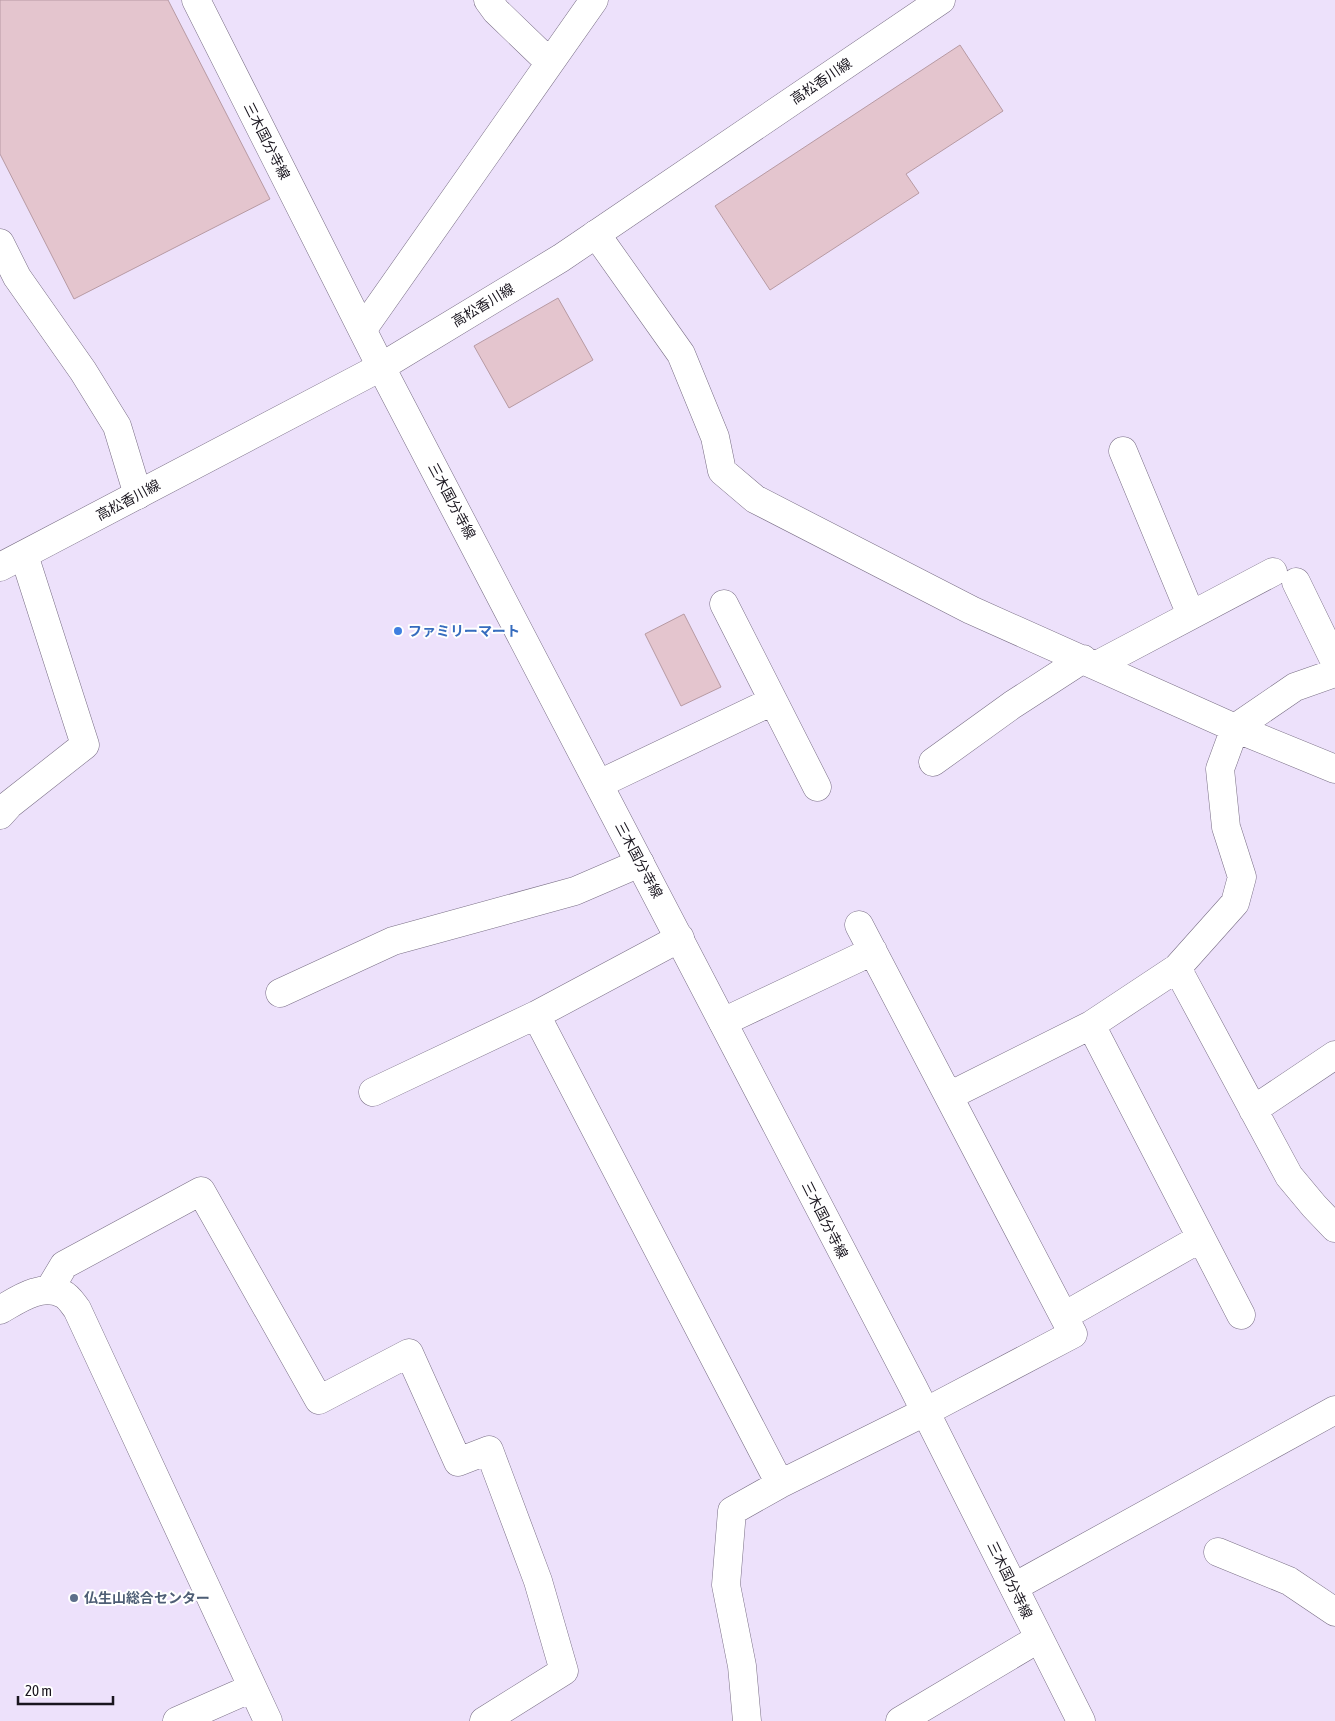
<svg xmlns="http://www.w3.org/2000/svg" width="1335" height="1721" viewBox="0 0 1335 1721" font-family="'Asap Condensed','Noto Sans JP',sans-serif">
<rect width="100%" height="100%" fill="#ede1fb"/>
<path fill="#e4c5ce" stroke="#b79aa3" d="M0 0H168L270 199 74 299 0 154Z
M960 45 1003 111 906 174 919 193 770 290 715 206Z
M558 298 593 360 509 408 474 346Z
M684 614 721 687 681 706 645 634Z"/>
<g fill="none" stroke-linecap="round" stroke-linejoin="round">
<g stroke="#796e85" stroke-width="29">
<path id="minor" d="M488 0 496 11 549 62
M596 234 681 354 715 437 722 471 755 499 971 610 1235 728 1335 769
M0 243 17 277 83 371 117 426 138 495
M363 329 594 0
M1123 451 1191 615
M1296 582 1335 662
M724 604 817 787
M1097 665 1273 572
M933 762 1012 705 1083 659
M599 784 773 701
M0 815 10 804 85 745 24 555
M1177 968 1289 1176 1314 1206 1335 1228
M280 993 393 941 575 891 640 863
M536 1015 780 1484
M723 1022 873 951
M1091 1025 1241 1315
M373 1092 536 1015 680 938
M949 1096 1091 1025 1177 968 1235 903 1242 877 1226 827 1220 769 1235 728 1295 687 1335 673
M1253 1110 1335 1055
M49 1290 64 1265 201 1191 319 1400 409 1353 458 1462 489 1450 538 1581 564 1671 484 1721
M0 1310C19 1299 41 1283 63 1294 69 1297 73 1304 77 1309L268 1721
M1064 1316 1201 1238
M1218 1552 1289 1581 1335 1612
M1014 1587 1335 1410
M177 1721 252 1688
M747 1721 742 1666 726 1585 732 1511 780 1484 925 1412 1073 1334 859 925
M900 1721 1038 1639"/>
</g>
<g stroke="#796e85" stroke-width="29">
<path id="secondary" d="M0 567 381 367 561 258 941 0"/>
</g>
<g stroke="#796e85" stroke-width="29">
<path id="primary" d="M196 0 381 367 913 1387 1081 1721"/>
</g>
<use href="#minor" stroke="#fff" stroke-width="28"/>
<use href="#secondary" stroke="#fff" stroke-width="28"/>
<use href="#primary" stroke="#fff" stroke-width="28"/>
</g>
<circle fill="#3f7fe0" stroke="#fff" stroke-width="2" cx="398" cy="631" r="5"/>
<circle fill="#5c6f8a" stroke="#fff" stroke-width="2" cx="74" cy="1598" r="5"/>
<g text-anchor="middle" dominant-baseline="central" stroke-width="4" stroke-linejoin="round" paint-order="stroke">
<g font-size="14" fill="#19151e" stroke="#fff">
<text transform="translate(821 81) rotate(-34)">高松香川線</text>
<text transform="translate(267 141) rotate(63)">三木国分寺線</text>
<text transform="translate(483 305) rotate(-31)">高松香川線</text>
<text transform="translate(128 500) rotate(-28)">高松香川線</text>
<text transform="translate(452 501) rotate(62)">三木国分寺線</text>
<text transform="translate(639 860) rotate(62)">三木国分寺線</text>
<text transform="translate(825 1220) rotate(63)">三木国分寺線</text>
<text transform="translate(1010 1580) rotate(64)">三木国分寺線</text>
</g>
<g font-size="14" font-weight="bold" fill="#366cbe" stroke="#fff" text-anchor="start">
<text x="408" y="631">ファミリーマート</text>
</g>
<g font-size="14" font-weight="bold" fill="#4e5e75" stroke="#fff" text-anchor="start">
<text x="84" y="1598">仏生山総合センター</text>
</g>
</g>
<path d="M18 1696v8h95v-8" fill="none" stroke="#19151e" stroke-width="2.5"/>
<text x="25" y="1696" font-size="15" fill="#19151e" stroke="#ffffff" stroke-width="4" paint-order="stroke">20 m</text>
</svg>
